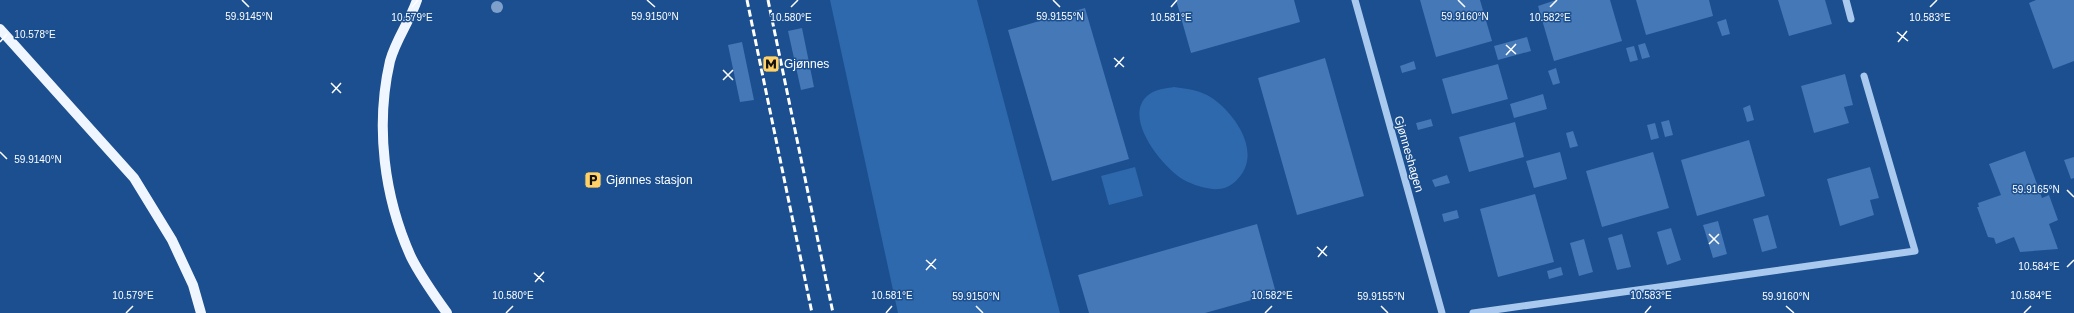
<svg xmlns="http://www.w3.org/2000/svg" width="2074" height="313" viewBox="0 0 2074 313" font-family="Helvetica,sans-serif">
<rect width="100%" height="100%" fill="#1b4f8f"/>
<path fill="#2e69ad" d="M830 0H977L1060 313H898Z
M1174 87C1188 89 1200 90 1212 98 1234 113 1260 149 1241 175 1236 182 1229 188 1219 189 1209 190 1193 185 1184 180 1161 167 1117 111 1153 92 1159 89 1168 88 1174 87Z
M1135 167 1143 196 1109 205 1101 176Z"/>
<path fill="#4478b7" d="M1176 0H1294L1300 22 1191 53Z
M1420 0H1480L1492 41 1436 57Z
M1556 0H1610L1622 41 1554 61 1538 6Z
M1636 0H1709L1713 16 1646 35Z
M1778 0H1825L1832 24 1789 36Z
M2036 0H2074V61L2053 69 2029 3Z
M1085 8 1129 159 1052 181 1008 30Z
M1726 19 1730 34 1722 36 1717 22Z
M802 28 814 87 801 90 788 31Z
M1527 37 1531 51 1498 60 1494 46Z
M742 42 754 100 740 102 728 45Z
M1645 43 1650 57 1642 59 1638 45Z
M1634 46 1638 60 1630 62 1626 48Z
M1325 58 1364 196 1297 215 1258 78Z
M1414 61 1416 69 1402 73 1400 66Z
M1498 64 1508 99 1452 114 1442 79Z
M1556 68 1560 83 1553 85 1548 71Z
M1845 74 1853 105 1844 107 1849 123 1814 133 1801 86Z
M1543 94 1547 109 1514 118 1510 104Z
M1750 105 1754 120 1747 122 1743 108Z
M1431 119 1433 126 1418 130 1416 123Z
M1669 120 1673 135 1665 137 1661 122Z
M1515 122 1524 157 1469 172 1459 137Z
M1655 123 1659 138 1651 140 1647 125Z
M1573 131 1578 146 1570 148 1566 133Z
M1749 140 1765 196 1697 216 1681 160Z
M2025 151 2042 198 2049 195 2058 220 2049 224 2058 249 2020 252 2014 237 1996 244 1994 238 1988 237 1977 207H1979L1978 203 2001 195 1989 164Z
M1560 152 1567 179 1534 188 1526 161Z
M1653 152 1669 208 1602 227 1586 171Z
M2074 157V178L2071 179 2064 160Z
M1870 167 1879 198 1870 200 1874 215 1840 226 1827 179Z
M1447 175 1450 183 1435 187 1432 180Z
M1535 194 1554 262 1498 277 1480 209Z
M1457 210 1459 218 1444 222 1442 214Z
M1768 215 1777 248 1762 252 1753 219Z
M1718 221 1727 254 1713 258 1703 225Z
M1257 224 1276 293 1205 313H1089L1078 275Z
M1671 228 1681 260 1667 265 1657 232Z
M1622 234 1631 267 1617 270 1608 238Z
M1584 239 1593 272 1579 276 1570 243Z
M1561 267 1563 275 1549 279 1547 271Z"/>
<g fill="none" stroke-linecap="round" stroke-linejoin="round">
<path stroke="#a9c9ee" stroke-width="7" d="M1355 0 1442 313
M1846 0 1851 19
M1473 313 1915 251 1864 76"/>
<path stroke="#f0f6ff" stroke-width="10" d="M417 0C410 21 396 39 390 61 375 126 384 197 411 257 421 277 434 295 447 313
M0 29 134 178 172 240 193 285 201 313"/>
<path stroke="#fff" stroke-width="3" stroke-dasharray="7 3" stroke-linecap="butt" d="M747 0 812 313
M768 0 833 313"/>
</g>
<circle fill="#7ea0ca" cx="497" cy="7" r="6"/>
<path fill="none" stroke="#fff" stroke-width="1.5" d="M242 0 249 7M647 0 655 7M1053 0 1060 7M1458 0 1465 7M412 7 418 0M791 7 798 0M1171 7 1177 0M1550 7 1557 0M1930 7 1937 0M1897 32 1908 41M0 42 7 34M1898 42 1907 31M1506 45 1516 54M1506 55 1516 44M1114 58 1124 67M1115 67 1124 57M723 70 733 80M723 80 733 70M331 83 341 93M332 93 341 83M0 152 7 159M2067 190 2074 197M1709 234 1719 244M1709 244 1719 234M1317 247 1327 256M1318 257 1327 246M926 260 936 269M2067 267 2074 260M926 270 936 259M534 273 544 282M535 282 544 272M976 306 983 313M1381 306 1388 313M1786 306 1794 313M126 313 133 306M506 313 513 306M886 313 892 306M1265 313 1272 306M1645 313 1651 306M2024 313 2031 306"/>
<defs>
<g id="metro-square" transform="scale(0.9)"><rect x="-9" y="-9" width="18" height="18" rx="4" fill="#ffd166" stroke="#1b4f8f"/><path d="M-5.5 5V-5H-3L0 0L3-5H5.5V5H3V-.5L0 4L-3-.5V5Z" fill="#111"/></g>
<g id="parking-square" transform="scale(0.9)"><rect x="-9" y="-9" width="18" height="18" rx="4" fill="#ffd166" stroke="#1b4f8f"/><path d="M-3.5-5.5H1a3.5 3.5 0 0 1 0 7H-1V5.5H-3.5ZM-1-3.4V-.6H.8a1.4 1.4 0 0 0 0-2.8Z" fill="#111"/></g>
</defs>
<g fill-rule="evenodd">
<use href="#metro-square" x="771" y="64"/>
<use href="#parking-square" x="593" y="180"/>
</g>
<g text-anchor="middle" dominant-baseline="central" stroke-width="3" stroke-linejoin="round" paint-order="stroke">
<g font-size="12" fill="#fff" stroke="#1b4f8f" text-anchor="start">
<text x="784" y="64">Gjønnes</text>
<text x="606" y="180">Gjønnes stasjon</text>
</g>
<g font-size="12" fill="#fff" stroke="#1b4f8f">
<text transform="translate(1409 154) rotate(74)">Gjønneshagen</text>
</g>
</g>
<g font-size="10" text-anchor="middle" fill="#fff" stroke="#1b4f8f" stroke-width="3" stroke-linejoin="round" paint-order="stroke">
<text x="655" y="20">59.9150°N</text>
<text x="1060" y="20">59.9155°N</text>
<text x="1465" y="20">59.9160°N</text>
<text x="249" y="20">59.9145°N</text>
<text x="412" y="21">10.579°E</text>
<text x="791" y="21">10.580°E</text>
<text x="1171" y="21">10.581°E</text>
<text x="1550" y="21">10.582°E</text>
<text x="1930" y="21">10.583°E</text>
<text x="35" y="38">10.578°E</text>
<text x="38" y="163">59.9140°N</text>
<text x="2036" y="193">59.9165°N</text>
<text x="2039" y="270">10.584°E</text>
<text x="133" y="299">10.579°E</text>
<text x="513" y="299">10.580°E</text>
<text x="892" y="299">10.581°E</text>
<text x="1272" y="299">10.582°E</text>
<text x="1651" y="299">10.583°E</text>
<text x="2031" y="299">10.584°E</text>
<text x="976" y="300">59.9150°N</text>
<text x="1381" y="300">59.9155°N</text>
<text x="1786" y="300">59.9160°N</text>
</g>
</svg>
